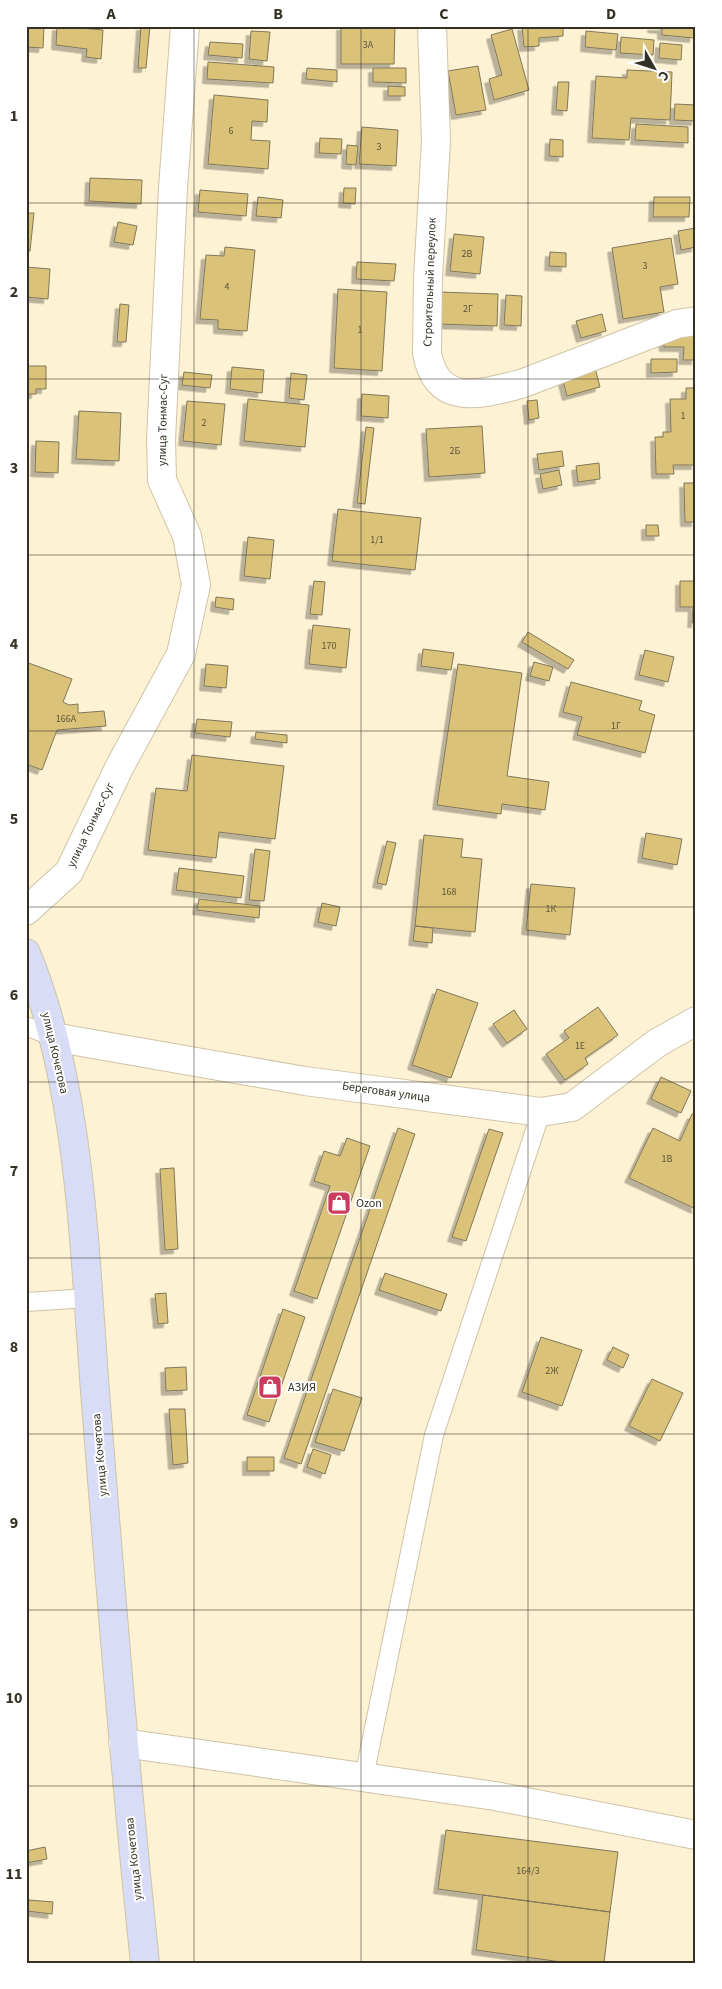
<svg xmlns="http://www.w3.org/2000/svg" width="722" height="1989" viewBox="0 0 722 1989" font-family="'Source Sans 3',sans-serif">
<defs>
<filter id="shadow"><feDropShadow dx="-4.5" dy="4.5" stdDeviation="0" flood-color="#0004"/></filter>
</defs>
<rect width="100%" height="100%" fill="#fdf2d3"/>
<path fill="#dac278" stroke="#81775b" filter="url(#shadow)" d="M26 26H44L43 48 26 47Z
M57 26 103 30 101 59 86 57 87 49 56 45Z
M141 26H150L146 68H138Z
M341 26H395L394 64H341Z
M522 26H563V36L539 38V46L524 47Z
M652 26H695L694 38 662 35V29L652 28Z
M512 29 529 90 494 100 489 79 502 75 491 35Z
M251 31 270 32 267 61 249 59Z
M586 31 618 34 616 50 585 47Z
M621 37 654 40 653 55 620 53Z
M210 42 243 44 242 58 208 55Z
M660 43 682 45 681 60 659 58Z
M208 62 274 67 273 83 207 79Z
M478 66 486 110 456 115 448 71Z
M307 68 337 70V82L306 79Z
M373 68H406V83L373 82Z
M627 70 672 72 670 120 631 118 629 140 592 138 596 76 627 78Z
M558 82H569L567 111 556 110Z
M388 86 405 87V96H388Z
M214 95 268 100 267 122 252 121 251 140 270 141 268 169 208 164Z
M675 104 696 105V121L674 120Z
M636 124 688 127V143L635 140Z
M362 127 398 130 396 166 359 164Z
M320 138 342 139 341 154 319 153Z
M550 139 563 140V157L549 156Z
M347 145 358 146 356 165 346 164Z
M90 178 142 180 141 204 89 201Z
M344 188H356L355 204 343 203Z
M200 190 248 194 246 216 198 212Z
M258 197 283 200 281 218 256 216Z
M654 197H690L689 217H653Z
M26 213H34L30 251H26Z
M118 222 137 226 133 245 114 242Z
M696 228V247L681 250 678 231Z
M454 234 484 237 480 274 450 271Z
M671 238 678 284 660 287 664 312 623 319 612 248Z
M225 247 255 250 247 331 218 329V320L200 319 206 255 224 256Z
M550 252 566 253V267L549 266Z
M357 262 396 264 394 281 356 279Z
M26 267 50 269 48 299 26 297Z
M338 289 387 292 382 371 334 368Z
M439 292 498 294 497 326 438 324Z
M506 295 522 296 521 326 504 325Z
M120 304 129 305 126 342H117Z
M602 314 606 331 581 338 576 321Z
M696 331V360H683L684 347H664L663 332Z
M651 359H677V372L651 373Z
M26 366H46V389H36V394H26Z
M232 367 264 370 262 393 230 389Z
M595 368 600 387 567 396 562 377Z
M184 372 212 375 210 388 182 385Z
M291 373 307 375 304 400 289 398Z
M686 388H696V465H673L674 474H656L655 437H663V432H671L670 399H686Z
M362 394 389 396 388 418 361 416Z
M248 399 309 405 305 447 244 441Z
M537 400 539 418 529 420 527 401Z
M187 401 225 404 221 445 183 441Z
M79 411 121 413 119 461 76 459Z
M482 426 485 473 429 477 426 429Z
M366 427 374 428 365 504 357 503Z
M36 441 59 442 58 473 35 472Z
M562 451 564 466 539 470 537 454Z
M599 463 600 479 578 482 576 466Z
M559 470 562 485 543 489 540 474Z
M684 483H696V522H685Z
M338 509 421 518 415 570 332 561Z
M646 525H658L659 536H646Z
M248 537 274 540 270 579 244 576Z
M314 581 325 582 322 615 310 614Z
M680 581H696V623H692L693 607H680Z
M216 597 234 599 233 610 215 607Z
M313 625 350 629 346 668 309 664Z
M528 632 574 660 568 669 522 642Z
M423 649 454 653 451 670 421 666Z
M645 650 674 657 668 682 639 675Z
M26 662 72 679 63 702 69 705 78 704V713L104 711 106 726 57 730 42 770 26 764Z
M534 662 553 667 549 681 530 676Z
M206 664 228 666 226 688 204 686Z
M458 664 522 673 507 776 549 782 545 810 502 804 501 814 437 805Z
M571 682 642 701 639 710 655 715 645 753 577 735 582 717 563 712Z
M197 719 232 722 230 737 195 733Z
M256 732 287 735V743L255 739Z
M192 755 284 766 275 839 219 832 216 858 148 850 156 788 187 791Z
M646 833 682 839 677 865 642 858Z
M424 835 463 839 461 857 482 859 475 932 415 926Z
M387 841 396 843 386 885 377 883Z
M255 849 270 851 264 901 249 900Z
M179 868 244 876 241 898 176 890Z
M531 884 575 888 570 935 526 930Z
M199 899 260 906 259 918 197 910Z
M322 903 340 907 336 926 318 922Z
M415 926 433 928 432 943 413 941Z
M437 989 478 1003 451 1078 412 1065Z
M598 1007 618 1035 585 1058 588 1064 565 1080 546 1054 569 1038 564 1031Z
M514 1010 527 1029 507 1043 493 1024Z
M661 1077 691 1091 681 1113 651 1099Z
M692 1114 696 1115V1209L629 1178 653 1128 680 1141Z
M398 1128 415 1134 301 1464 284 1458Z
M489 1129 503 1133 466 1241 452 1237Z
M347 1138 370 1146 317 1299 294 1291 330 1186 314 1181 324 1151 340 1156Z
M174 1168 178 1249 165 1250 160 1169Z
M385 1273 447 1294 441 1311 379 1290Z
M166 1293 168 1323 158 1324 155 1294Z
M283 1309 305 1317 269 1422 247 1415Z
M541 1337 582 1350 562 1406 522 1392Z
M613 1347 629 1355 623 1368 607 1360Z
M186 1367 187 1390 166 1391 165 1368Z
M652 1379 683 1393 660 1441 629 1426Z
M333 1389 362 1398 344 1451 315 1442Z
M169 1409H185L188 1463 173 1465Z
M313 1449 331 1455 325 1474 307 1467Z
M247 1457H274V1471H247Z
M446 1830 618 1852 610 1912 438 1889Z
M45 1847 47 1859 26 1863V1851Z
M483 1895 610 1912 604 1963H568L476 1950Z
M29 1900 53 1902 52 1914 27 1911Z"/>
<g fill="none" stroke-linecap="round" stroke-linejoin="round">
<g stroke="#cec4a6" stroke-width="20">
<path id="lane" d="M26 1026 53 1037
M26 1302 88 1298
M364 1777 434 1435 541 1112"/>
</g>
<g stroke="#cec4a6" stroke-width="30">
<path id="street" d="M432 26 436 141 428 277 427 353C437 408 481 394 521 384L677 324 696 321
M26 911 69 872 120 766 181 654 196 585 187 536 162 480 161 440 173 188 185 26
M53 1037 305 1081 541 1112 572 1107 657 1043 696 1021
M123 1743 495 1796 696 1835"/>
</g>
<g stroke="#cec4a6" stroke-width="30">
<path id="secondary" d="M26 953C81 1087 84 1248 95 1391 110 1582 125 1773 145 1963"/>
</g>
<use href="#lane" stroke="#fff" stroke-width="18"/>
<use href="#street" stroke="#fff" stroke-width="28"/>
<use href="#secondary" stroke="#d9dcf6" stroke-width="28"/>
</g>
<path fill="none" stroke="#343124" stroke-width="1" stroke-opacity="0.55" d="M194 26V1963M361 26V1963M528 26V1963M26 203H696M26 379H696M26 555H696M26 731H696M26 907H696M26 1082H696M26 1258H696M26 1434H696M26 1610H696M26 1786H696"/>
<defs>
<g id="shop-square" transform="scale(1.25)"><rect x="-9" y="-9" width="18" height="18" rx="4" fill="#cb3b5d" stroke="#fff"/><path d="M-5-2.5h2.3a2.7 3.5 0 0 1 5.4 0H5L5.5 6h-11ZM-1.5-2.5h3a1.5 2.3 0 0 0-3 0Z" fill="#fff"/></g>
</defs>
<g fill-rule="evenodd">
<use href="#shop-square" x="339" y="1203"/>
<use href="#shop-square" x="270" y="1387"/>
</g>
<g text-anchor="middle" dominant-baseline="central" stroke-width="4" stroke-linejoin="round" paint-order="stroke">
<g font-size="10" fill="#5e5539">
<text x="368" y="45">3А</text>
<text x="231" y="131">6</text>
<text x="379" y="147">3</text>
<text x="467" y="254">2В</text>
<text x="645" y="266">3</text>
<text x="227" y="287">4</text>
<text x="468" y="309">2Г</text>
<text x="360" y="330">1</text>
<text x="683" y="416">1</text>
<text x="204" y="423">2</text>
<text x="455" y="451">2Б</text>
<text x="377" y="540">1/1</text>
<text x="329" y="646">170</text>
<text x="66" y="719">166А</text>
<text x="616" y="726">1Г</text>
<text x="449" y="892">168</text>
<text x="551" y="909">1К</text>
<text x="580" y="1046">1Е</text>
<text x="667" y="1159">1В</text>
<text x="552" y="1371">2Ж</text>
<text x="528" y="1871">164/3</text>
</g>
<g font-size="12" fill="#343124" stroke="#fff">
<text transform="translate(430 282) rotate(-88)">Строительный переулок</text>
<text transform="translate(163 420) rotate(-89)">улица Тонмас-Суг</text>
<text transform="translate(91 825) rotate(-64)">улица Тонмас-Суг</text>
<text transform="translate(55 1053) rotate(77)">улица Кочетова</text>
<text transform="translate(386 1092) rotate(8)">Береговая улица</text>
<text transform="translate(100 1455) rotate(-95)">улица Кочетова</text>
<text transform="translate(134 1859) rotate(-96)">улица Кочетова</text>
</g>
<g font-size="12" fill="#343124" stroke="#fff" text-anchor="start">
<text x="356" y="1203">Ozon</text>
<text x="288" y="1387">АЗИЯ</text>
</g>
</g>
<rect width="722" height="1989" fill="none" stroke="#ffffff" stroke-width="55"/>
<g transform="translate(654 68) rotate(129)" stroke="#ffffff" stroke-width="4" paint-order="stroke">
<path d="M0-4L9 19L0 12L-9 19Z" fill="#343124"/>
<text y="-8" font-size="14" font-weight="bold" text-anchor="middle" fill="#343124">С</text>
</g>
<rect x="28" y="28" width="666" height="1934" fill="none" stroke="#343124" stroke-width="2"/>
<g font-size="16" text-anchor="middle" font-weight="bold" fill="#343124">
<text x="111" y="19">A</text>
<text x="278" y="19">B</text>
<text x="444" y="19">C</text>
<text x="611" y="19">D</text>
<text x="14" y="121">1</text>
<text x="14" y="297">2</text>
<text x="14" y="473">3</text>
<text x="14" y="649">4</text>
<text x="14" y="824">5</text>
<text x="14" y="1000">6</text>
<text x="14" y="1176">7</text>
<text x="14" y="1352">8</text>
<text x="14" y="1528">9</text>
<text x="14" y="1703">10</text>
<text x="14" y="1879">11</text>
</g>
</svg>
